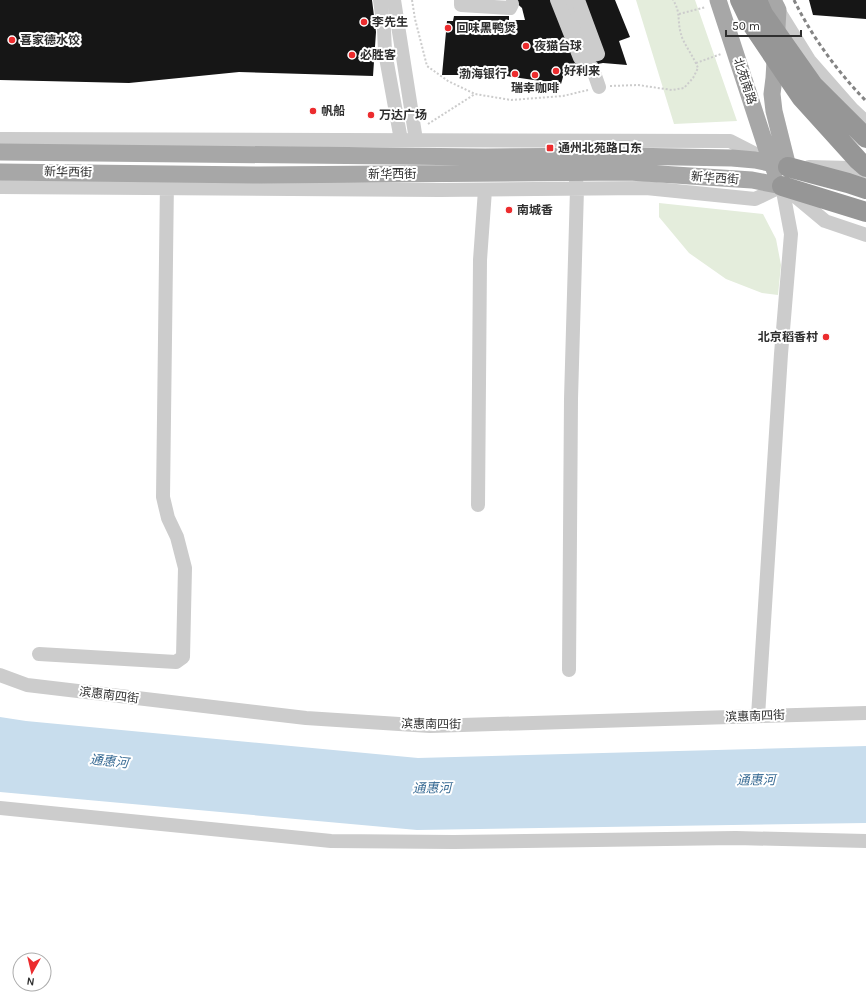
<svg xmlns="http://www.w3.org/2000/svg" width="866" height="1004" viewBox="0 0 866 1004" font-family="Karla,'Noto Sans SC',sans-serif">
<rect width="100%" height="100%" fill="#fff"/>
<path fill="#e4eddc" d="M636 0H695L737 121 674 124Z
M659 203 763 214 776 239 781 265 778 295 762 293 726 279 689 253 659 217Z"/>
<path fill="#c8dded" d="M0 717 26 721 418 758 866 746V823L417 830 0 792Z"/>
<path fill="#161616" d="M0 0H372L376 32 373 76 239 72 129 83 0 80Z
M513 0H615L630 37 619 41 627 65 603 63 565 70 561 84 500 75H442L447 21H453L454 16H509V20H525L522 8Z
M809 0H866V19L813 15Z"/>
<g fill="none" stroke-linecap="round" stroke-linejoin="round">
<path stroke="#ccc" stroke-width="2" stroke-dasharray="2 2" stroke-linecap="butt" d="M412 0 415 19 427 66 448 81 475 94 511 100 563 96 588 90
M679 14 706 7
M696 63 721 54
M610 86 638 85 672 90 684 88 693 78 698 68C694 57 683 43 681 34 677 21 681 12 673 0
M428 124 475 94"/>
<path stroke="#ccc" stroke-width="14" d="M380 0 384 29 385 52 401 140
M394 0 416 140
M461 0V5L510 8 512 4
M567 0 585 49
M778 7V10L809 60 853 110 866 122
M592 67 599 87
M0 139 730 141 765 159
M809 167 851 168 866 173
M0 187 440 190 646 188 755 199 782 186
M789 191 825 221 866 235
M478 505 480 260 485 190
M39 654 176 662 183 657 185 568 177 537 168 518 163 497 167 180
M569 670 571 399 577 189 576 180
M0 675 27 685 306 718 430 726 866 713
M758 716 781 354 791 234 782 186
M0 808 331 841 454 842 736 838 866 841"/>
<path stroke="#a7a7a7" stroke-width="17" d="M718 0 771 162 775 171
M773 0 778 10 774 78 772 94 774 111 788 167
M0 152 485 157 625 156 732 158 755 160 788 167
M0 172 259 175 629 172 752 180 782 186"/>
<path stroke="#969696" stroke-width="20" d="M788 167 848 183 866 189
M782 186 866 212"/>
<path stroke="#848484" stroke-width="3" stroke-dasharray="4 3" stroke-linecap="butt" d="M794 0C812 37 837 71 866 101"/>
<path stroke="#ccc" stroke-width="14" d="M557 0 580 58 598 54 578 0"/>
<path stroke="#969696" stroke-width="20" d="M740 0 751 23 801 97 858 160 866 167
M757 0 763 14 813 85 866 138"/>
</g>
<g fill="#ec2c2e" stroke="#fff" stroke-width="1.5">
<circle cx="364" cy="22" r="4"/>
<circle cx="448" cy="28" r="4"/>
<circle cx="12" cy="40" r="4"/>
<circle cx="526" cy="46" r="4"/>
<circle cx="352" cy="55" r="4"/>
<circle cx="556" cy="71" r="4"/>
<circle cx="515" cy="74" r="4"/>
<circle cx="535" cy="75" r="4"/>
<circle cx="313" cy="111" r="4"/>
<circle cx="371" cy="115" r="4"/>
<rect x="546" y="144" width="8" height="8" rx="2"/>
<circle cx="509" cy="210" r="4"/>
<circle cx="826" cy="337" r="4"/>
</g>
<g text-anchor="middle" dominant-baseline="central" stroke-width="4" stroke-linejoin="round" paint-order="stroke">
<g font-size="12" font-weight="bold" fill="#2f2f2f" stroke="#fff" text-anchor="start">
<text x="372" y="22">李先生</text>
<text x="456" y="28">回味黑鸭煲</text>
<text x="20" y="40">喜家德水饺</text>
<text x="534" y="46">夜猫台球</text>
<text x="360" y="55">必胜客</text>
<text x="564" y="71">好利来</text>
<text x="507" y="74" text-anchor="end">渤海银行</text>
<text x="535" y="88" text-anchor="middle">瑞幸咖啡</text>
<text x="321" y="111">帆船</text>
<text x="379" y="115">万达广场</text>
<text x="558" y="148">通州北苑路口东</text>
<text x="517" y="210">南城香</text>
<text x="818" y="337" text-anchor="end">北京稻香村</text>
</g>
<g font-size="12" fill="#2f2f2f" stroke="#fff">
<text transform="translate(745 81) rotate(72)">北苑南路</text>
<text transform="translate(68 172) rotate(1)">新华西街</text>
<text x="392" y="174">新华西街</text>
<text transform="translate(715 178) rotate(4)">新华西街</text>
<text transform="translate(109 695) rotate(7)">滨惠南四街</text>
<text transform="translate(755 716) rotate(-2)">滨惠南四街</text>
<text transform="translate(431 724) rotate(1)">滨惠南四街</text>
</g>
<g font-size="13" font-style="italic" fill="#3a6c95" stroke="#fff">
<text transform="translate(109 761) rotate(6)">通惠河</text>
<text transform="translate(756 780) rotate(-1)">通惠河</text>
<text transform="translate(432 788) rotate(-1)">通惠河</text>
</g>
</g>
<g transform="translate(32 972) rotate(188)"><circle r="19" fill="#ffffff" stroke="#acacac"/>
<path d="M0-3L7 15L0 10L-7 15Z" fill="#ec2c2e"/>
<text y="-6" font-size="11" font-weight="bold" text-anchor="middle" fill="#2f2f2f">N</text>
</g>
<path d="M726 30v6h75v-6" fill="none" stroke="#2f2f2f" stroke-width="2"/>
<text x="732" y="30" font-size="12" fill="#2f2f2f" stroke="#ffffff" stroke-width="3" paint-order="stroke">50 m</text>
</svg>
